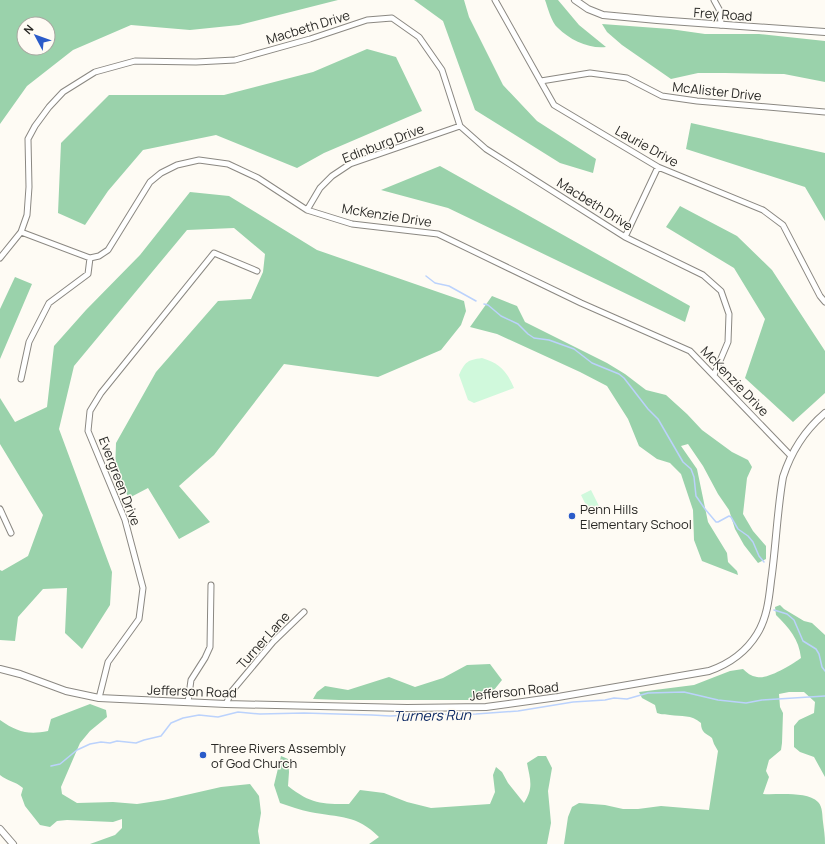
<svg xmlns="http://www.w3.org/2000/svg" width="825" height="844" viewBox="0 0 825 844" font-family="Manrope,sans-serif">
<rect width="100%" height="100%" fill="#fefbf4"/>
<path fill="#d0f9dc" d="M482 358C499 363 507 371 514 388L474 403 468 400 459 375C465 362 467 360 482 358Z
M591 490 599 506 589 511 581 495Z"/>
<path fill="#9ad2ab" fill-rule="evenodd" d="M0 0H338L239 25 190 30 131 25 73 50 27 86 0 124ZM24 24H48V48H24Z
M414 0H464L469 17 503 85 537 121 596 159 593 173 560 163 475 110 443 21Z
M545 0H558L579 25 606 47C589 49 570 40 558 28 551 22 548 8 545 0Z
M602 24 670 29 705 34H759L825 41V82L784 74 725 73H698L671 79 622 45 607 32Z
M367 49 396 57 422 111 324 153 297 168 216 135 143 150 108 191 85 225 58 213 61 143 109 95H224L313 72Z
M691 123 825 153V221L805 187 686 149Z
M440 166 690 306 685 322 448 208 381 190Z
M190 192 229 196 317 250 464 301 466 311 461 325 441 350 378 377 284 364 214 455 179 486 210 522 179 539 148 488 129 498 115 473 116 443 156 372 218 301 251 299 263 272 265 254 234 228 187 230 74 366 59 429 112 572 110 605 82 649 65 633 67 588 43 589 18 617 15 641 0 640V570L2 571 28 556 43 515 0 444V398L15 422 47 407 54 346 86 310 140 255Z
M680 206 737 236 772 270 825 351V393L793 422 745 378 765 319 734 268 666 227Z
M15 277 32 284 0 359V309Z
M492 296 517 306 525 322 607 363 625 374 646 390 666 395 687 414 702 430 732 452 748 460 752 467 747 478 743 514 753 531 766 546V559L758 563 744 545 735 529 729 510 718 494 703 466 688 444 681 446 697 469 708 522 727 553 728 562 737 571 738 575 702 561 694 540 693 510 681 474 670 463 657 459 639 446 628 419 607 386 580 372 497 334 470 327Z
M780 605 784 609 804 621 812 623 825 635V777L814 757 800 752 794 747V726L799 720 814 713 815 702 804 692H789L779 694 780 707 783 713 782 743 781 750 769 760 766 771 769 777 763 794C777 795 807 791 818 802 823 807 822 816 823 822 824 830 825 836 825 844H564L568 817 572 807 579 803 605 805 623 809H638L661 806 709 810 718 751 714 744 712 738C706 733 701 733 701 723 691 714 682 717 670 715 665 714 662 715 657 713L655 705 642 698 639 692 694 685 730 671 743 669C747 673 751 676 757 677 767 680 793 664 801 658 799 639 789 628 776 615L775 607Z
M490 664 502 680 494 690 470 700H339L313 699 317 692 325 686 348 690 389 677 415 687 443 678 467 665Z
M90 704 106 710 107 717 90 731 80 743 61 787 62 794 77 803 113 802 137 804 164 800 221 787 250 784 259 796 261 813 258 831 260 844H90L115 835 122 828V819L113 822 67 820 57 821 50 827 40 825 25 806 21 795 23 788C15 781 7 781 0 775V720C17 732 28 735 48 731L51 719Z
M281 756 288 759 289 772 288 786C311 804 321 804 349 804L360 790 384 793 407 802 431 808 490 804 495 792 493 775 496 767 502 772 508 783 524 803C534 788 530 779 527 763L538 756H546L552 768 548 791 551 823 547 844H369L379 837C356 814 340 818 310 812 300 810 290 806 280 803L274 785Z"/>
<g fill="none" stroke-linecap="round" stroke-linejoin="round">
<path stroke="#bbd2fc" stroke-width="1.5" d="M426 276 435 283 449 286 476 301
M484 304 488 305 501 316 518 324 528 334 534 338 549 340 574 349 592 363 619 374 624 378 648 409 658 419 683 462 691 469 694 477 696 496 705 509 716 522H718L729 516 731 517 738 529 748 536 753 542 759 556 764 562
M774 610 787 614 794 620 803 641 816 649 819 654 822 667 825 671
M51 766 60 764 77 750 90 744 101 742 110 743 117 741 136 743 144 740 161 736 171 723 183 718 199 715 218 717 238 712 260 714 304 713 372 715 390 716 410 715 476 714 518 711 573 702 605 700 614 698 627 699 648 693 684 692 718 700 746 703 762 700 825 696"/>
<g stroke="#8b8882" stroke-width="7">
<path id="minor" d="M495 0 554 105 658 167 763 210 783 225 820 296 825 302
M714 0 720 11 721 25
M541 81 590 73 627 78 662 96 697 101 825 112
M307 210 320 188 332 176 350 164 460 126
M21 232 90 258 99 256 108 250 150 182 161 173 177 165 199 160 228 164 258 178 307 210 352 224 438 234 581 303 690 351 791 456
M625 237 658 167
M0 258 21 232 27 215 29 187 28 139 35 126 49 107 63 92 95 72 135 61 196 62 235 60 310 39 367 20 392 18 419 37 442 70 460 126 486 149 625 237 703 275 721 291 729 314 728 342 714 375
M21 379 29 342 49 303 88 274 90 258
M0 509 11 533
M99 698 108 662 139 619 143 588 125 520 88 431 90 411 101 393 214 253 257 271
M188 702 191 680 205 658 210 647 211 585
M226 704 232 691 273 642 304 612"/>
</g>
<g stroke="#8b8882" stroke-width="8">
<path id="tertiary" d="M575 0 588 9 603 15 657 20 825 32
M0 669 20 674 66 691 99 698 226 704 407 708 486 707 558 697 709 671C729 664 746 652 757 634 767 618 769 599 771 581 776 547 777 511 783 477 791 452 805 430 825 413
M0 829 13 844"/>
</g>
<use href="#minor" stroke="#fff" stroke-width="5"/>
<use href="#tertiary" stroke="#fff" stroke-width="6"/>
</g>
<g fill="#2a5bc9" stroke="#fefbf4" stroke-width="1.5">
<circle cx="572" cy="516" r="4"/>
<circle cx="203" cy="755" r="4"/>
</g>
<g text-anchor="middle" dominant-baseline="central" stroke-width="3" stroke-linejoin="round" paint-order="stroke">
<g font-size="13" fill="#292825" stroke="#fefbf4">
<text transform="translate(723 14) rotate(4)">Frey Road</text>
<text transform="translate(308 27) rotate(-17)">Macbeth Drive</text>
<text transform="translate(717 91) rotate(6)">McAlister Drive</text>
<text transform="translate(383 143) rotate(-21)">Edinburg Drive</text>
<text transform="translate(647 146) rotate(29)">Laurie Drive</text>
<text transform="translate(595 204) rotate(32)">Macbeth Drive</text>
<text transform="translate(387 215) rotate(9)">McKenzie Drive</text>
<text transform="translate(735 381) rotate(46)">McKenzie Drive</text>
<text transform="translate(120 481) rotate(69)">Evergreen Drive</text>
<text transform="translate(263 640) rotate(-48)">Turner Lane</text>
<text transform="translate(192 691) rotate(2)">Jefferson Road</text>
<text transform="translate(514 691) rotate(-6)">Jefferson Road</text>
</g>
<g font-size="13" fill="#292825" stroke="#fefbf4" text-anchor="start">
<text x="580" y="509">Penn Hills<tspan x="580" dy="15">Elementary School</tspan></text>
<text x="211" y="748">Three Rivers Assembly<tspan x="211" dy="15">of God Church</tspan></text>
</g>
<g font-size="14" font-style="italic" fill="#0c2964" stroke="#fefbf4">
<text transform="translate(432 715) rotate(-1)">Turners Run</text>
</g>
</g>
<g transform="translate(36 36) rotate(311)"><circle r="19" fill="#fefbf4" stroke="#a9a7a1"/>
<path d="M0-3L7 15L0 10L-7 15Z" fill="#2a5bc9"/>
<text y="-6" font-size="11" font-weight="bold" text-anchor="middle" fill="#292825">N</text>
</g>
</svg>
